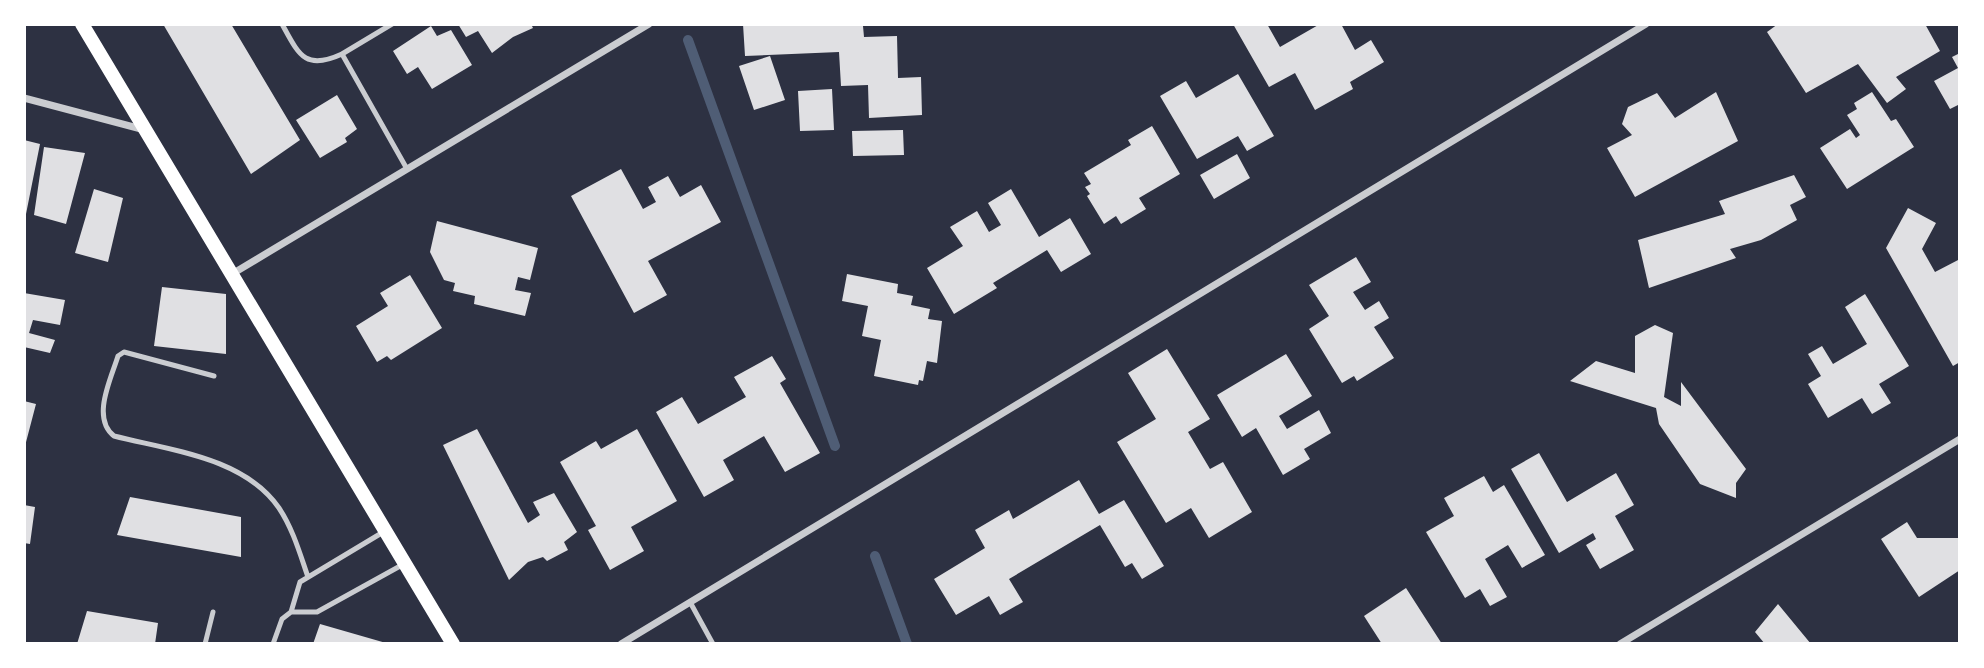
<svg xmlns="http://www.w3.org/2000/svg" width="1984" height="668" viewBox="0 0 1984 668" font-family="'Asap Condensed',sans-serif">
<rect width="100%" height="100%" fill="#2d3142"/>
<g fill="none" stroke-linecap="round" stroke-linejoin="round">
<path stroke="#4f5d75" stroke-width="10" d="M688 40 835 446
M875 556 907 644"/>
</g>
<path fill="#e0e0e3" d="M163 24H231L300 140 251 174Z
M458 24H531L533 28 513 37 492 53 478 31 466 37Z
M743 24 863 26 864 37 897 36 898 78 921 77 922 115 869 118 868 85 841 86 839 52 745 56Z
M1233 24H1267L1280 47 1320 24H1341L1355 50 1371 40 1384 62 1350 82 1353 89 1315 110 1295 73 1269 87Z
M1778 24H1925L1940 51 1896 77 1906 89 1887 103 1858 64 1806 93 1767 32Z
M431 26 437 36 451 30 472 65 432 89 418 67 407 74 393 51Z
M1960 53V104L1950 109 1934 81 1958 68 1952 57Z
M770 56 785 100 754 110 739 66Z
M1238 74 1274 136 1247 151 1238 136 1197 159 1160 96 1186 81 1196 98Z
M832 89 834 130 800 131 798 91Z
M1716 92 1738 141 1635 197 1607 148 1632 135 1622 124 1628 107 1657 93 1675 118Z
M1872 92 1891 121 1896 119 1914 147 1847 189 1820 148 1850 129 1856 138 1860 135 1847 115 1857 109 1854 103Z
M337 95 357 129 345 138 347 142 320 158 296 120Z
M1152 126 1180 174 1139 198 1146 209 1121 224 1116 216 1104 224 1087 196 1090 194 1085 187 1091 184 1084 173 1131 145 1128 140Z
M903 130 904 155 853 156 852 131Z
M24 140 40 144 26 214H24Z
M44 147 85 153 66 224 34 215Z
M1237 154 1250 178 1214 199 1200 175Z
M621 169 643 209 656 202 648 187 668 176 680 197 701 185 721 222 648 261 667 295 634 313 571 196Z
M1794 175 1806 197 1790 205 1797 220 1761 240 1730 249 1736 258 1649 288 1638 240 1725 214 1719 201Z
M94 189 123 198 108 262 75 253Z
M1011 189 1039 237 1070 218 1091 254 1061 272 1047 250 993 283 997 288 954 314 927 268 963 246 950 227 977 211 989 232 1001 225 988 203Z
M1908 208 1936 223 1922 249 1935 272 1960 259V362L1953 366 1886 248Z
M437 221 538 248 530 280 518 277 515 290 531 293 525 316 474 304 475 296 453 291 455 283 444 280 430 252Z
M1356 257 1371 282 1353 292 1365 310 1379 301 1389 318 1374 327 1394 358 1357 381 1354 376 1342 383 1309 329 1329 316 1309 285Z
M847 274 898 284 897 293 913 296 911 305 930 309 928 319 942 321 937 363 927 361 923 381 919 380 918 385 874 376 881 340 862 336 868 306 842 301Z
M410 275 442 328 391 360 387 356 377 362 356 326 388 306 380 293Z
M162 287 226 294V354L154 346Z
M24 293 65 300 60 325 33 320 29 333 55 340 50 353 24 347Z
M1865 294 1909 366 1879 384 1891 403 1872 414 1862 398 1828 418 1808 384 1821 376 1808 354 1822 346 1833 364 1867 344 1845 307Z
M1655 325 1673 333 1664 397 1681 406V382L1746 469 1736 483V498L1700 484 1659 424 1656 408 1570 381 1596 361 1635 373V336Z
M1167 349 1210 419 1188 432 1210 469 1223 462 1252 512 1209 538 1191 508 1166 523 1117 442 1156 419 1128 373Z
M1286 354 1312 396 1279 416 1287 429 1319 410 1331 433 1304 449 1310 459 1283 475 1256 428 1242 437 1217 395Z
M772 356 786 379 780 383 820 453 785 472 764 436 723 460 734 480 704 497 656 412 682 397 698 424 746 397 734 377Z
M24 401 36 404 25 446H24Z
M477 429 528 523 540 515 533 502 554 493 577 532 564 542 568 550 547 561 543 557 528 562 509 580 443 445Z
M637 429 677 501 631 527 644 551 610 570 588 530 596 526 560 462 596 441 601 449Z
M1539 453 1567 502 1616 473 1634 505 1615 516 1634 550 1600 569 1586 545 1596 539 1593 533 1559 553 1511 469Z
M1484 476 1493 492 1504 485 1545 555 1522 568 1508 545 1485 559 1507 597 1490 606 1480 589 1465 598 1426 532 1454 516 1444 498Z
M1079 480 1099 514 1124 500 1164 566 1142 579 1132 563 1125 567 1100 525 1009 579 1023 602 1000 615 989 596 956 615 934 579 985 548 975 530 1009 510 1013 519Z
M130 497 241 517V557L117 535Z
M24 505 35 507 30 544 24 543Z
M1907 522 1917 538H1960V570L1919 597 1881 539Z
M1406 588 1442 644H1382L1364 616Z
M1778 604 1811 644H1765L1755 632Z
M87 611 158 623 155 644H77Z
M320 624 386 643 385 644H313Z"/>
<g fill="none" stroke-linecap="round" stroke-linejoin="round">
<path stroke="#caccd0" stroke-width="5" d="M282 24C299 55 305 71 342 54
M392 24 342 54 407 169
M214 376 124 352 118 356C111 379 91 418 114 436 169 450 244 457 279 508 293 529 300 554 308 577
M690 602 713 644
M291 612H317L402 565
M205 644 213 612
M273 644 282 619 291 612 300 582 385 531"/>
<path stroke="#caccd0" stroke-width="7" d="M24 98 145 130
M232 274 649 24
M621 644 1646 24
M1620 644 1960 439"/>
<path stroke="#fff" stroke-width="14" d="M82 24 453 644"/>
</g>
<rect width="1984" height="668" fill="none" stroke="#ffffff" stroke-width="52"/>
</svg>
